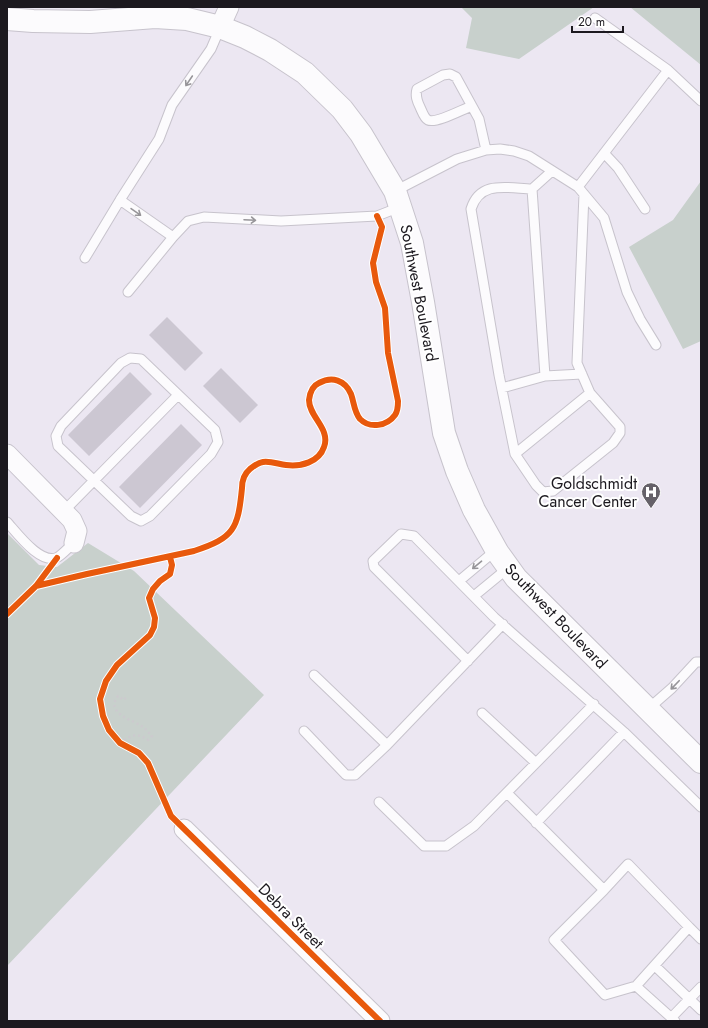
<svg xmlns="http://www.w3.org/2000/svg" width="708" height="1028" viewBox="0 0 708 1028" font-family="Jost,sans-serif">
<rect width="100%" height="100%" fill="#ece7f2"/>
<path fill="#c8d0cc" d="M461 7H594L519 59 466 48 472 18Z
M630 7H701V65Z
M701 181V341L683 349 629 247 673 220Z
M7 533 39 565 57 567 88 543 134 571 264 695 7 966Z"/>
<path fill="#ccc7d2" d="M167 317 203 353 185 371 149 335Z
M221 368 258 405 240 423 203 386Z
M130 372 152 394 89 456 68 435Z
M181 424 202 445 140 508 119 487Z"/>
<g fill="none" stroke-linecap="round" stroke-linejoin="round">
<g stroke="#c7c3cc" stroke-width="11">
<path id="service" d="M595 18 668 70
M220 28 211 49 172 105 159 139 120 200 173 237 188 221 204 217 281 221 377 216 400 207
M472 106C463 109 436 124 428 120 424 118 422 111 420 107 417 101 415 96 417 89L443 75 450 74 456 77 479 119 486 150
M604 153 618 168 645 209
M552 171 532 189C507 188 480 180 471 209L499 375 515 454 536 485 543 492 553 491 613 443 620 433V427L590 393 577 363 584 194
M578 187 668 70 701 101
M532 189 545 376 582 374
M395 191 457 159 486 150 500 149 514 151 529 156 578 187 604 218 627 292 640 319 656 345
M85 258 120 200
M128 292 173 237
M130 358 141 359 215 430 218 442 211 454 150 516 141 521 131 516 58 446 56 436 61 426 121 363Z
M502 388 545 376
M515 454 590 393
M64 511 178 395
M7 522C17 533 41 566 58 557 63 554 69 547 74 543
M459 581 496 550
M474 596 508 568
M468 661 374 567 373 561 401 534 414 536 494 617 624 732 701 807
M314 675 387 745
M648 709 672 688 696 662H701
M482 713 536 763
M304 731 346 775H355L387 745 503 624
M507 793 604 890 628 864 689 927 636 986 605 995 554 940 604 890
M379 802 424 846H446L474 826 594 704
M536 823 624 732
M689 927 701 939
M655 966 701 1010
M636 986 675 1021
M671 1018 701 987"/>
</g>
<g stroke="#c7c3cc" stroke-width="21">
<path id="minor" d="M220 27 229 7
M7 454 72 520 77 531 74 543
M184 829 380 1021"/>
</g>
<g stroke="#c7c3cc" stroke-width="24">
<path id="secondary" d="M7 19 33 21 90 22 155 17 187 19 220 27 245 37 270 50 305 73 342 109 361 134 395 191 412 243 423 302 444 433 457 471 474 510 498 553 516 578 701 762"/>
</g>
<path stroke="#cccace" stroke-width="2.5" stroke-dasharray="2 3" stroke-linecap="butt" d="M120 743C131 735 137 732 148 740L152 736C149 733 146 729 143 727 133 720 115 717 114 703L118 696 124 700 126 697"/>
<use href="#service" stroke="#fcfbfd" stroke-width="9"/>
<use href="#minor" stroke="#fcfbfd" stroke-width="19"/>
<use href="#secondary" stroke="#fcfbfd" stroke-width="22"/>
<g stroke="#fff" stroke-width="8">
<path id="cycleway" d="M170 557 172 565 170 574 160 581 153 589 149 598 155 618 154 627 150 635 117 665 106 681 100 699 103 716 109 730 120 743 139 753 148 763 171 816 380 1021
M36 586 87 574 194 551C234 538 238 529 242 488 242 482 244 474 250 469 254 466 257 463 263 462 271 461 278 464 286 465 301 467 319 462 324 447 331 429 309 417 309 400 310 392 312 386 319 383 332 376 345 380 351 394 354 402 354 412 360 419 370 429 387 426 395 415 398 411 398 405 398 401L388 353 385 308 376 282 373 263 382 227 377 216
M7 614 36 586 57 558"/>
</g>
<use href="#cycleway" stroke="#e8590c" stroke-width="6"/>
</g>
<defs><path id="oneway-shaft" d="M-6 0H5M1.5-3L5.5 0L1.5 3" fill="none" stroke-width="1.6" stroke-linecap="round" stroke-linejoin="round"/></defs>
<g stroke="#979599">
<use href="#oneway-shaft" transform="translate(189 81) rotate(124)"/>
<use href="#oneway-shaft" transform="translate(136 212) rotate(35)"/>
<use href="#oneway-shaft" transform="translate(250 220) rotate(3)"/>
<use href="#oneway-shaft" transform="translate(477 565) rotate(140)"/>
<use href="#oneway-shaft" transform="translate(675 685) rotate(134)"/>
</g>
<defs>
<g id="hospital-pin" transform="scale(1)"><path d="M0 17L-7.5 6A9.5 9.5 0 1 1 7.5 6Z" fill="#656169" stroke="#fff"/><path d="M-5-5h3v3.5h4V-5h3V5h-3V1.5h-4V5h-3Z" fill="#fff"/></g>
</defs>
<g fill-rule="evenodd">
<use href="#hospital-pin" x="651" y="492"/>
</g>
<g text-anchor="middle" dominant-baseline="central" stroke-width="4" stroke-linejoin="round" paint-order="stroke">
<g font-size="16" fill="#1c191f" stroke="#fff">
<text transform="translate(419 293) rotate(79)">Southwest Boulevard</text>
<text transform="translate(556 616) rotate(46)">Southwest Boulevard</text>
<text transform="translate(291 916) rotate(45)">Debra Street</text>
</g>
<g font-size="16" fill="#1c191f" stroke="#fff" text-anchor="end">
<text x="637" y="483">Goldschmidt<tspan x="637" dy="18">Cancer Center</tspan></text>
</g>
</g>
<rect width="708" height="1028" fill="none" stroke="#1c191f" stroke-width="16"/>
<path d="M572 26v6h51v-6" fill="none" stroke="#1c191f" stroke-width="2"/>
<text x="578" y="26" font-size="12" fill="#1c191f" stroke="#ffffff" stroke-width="3" paint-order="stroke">20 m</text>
</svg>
